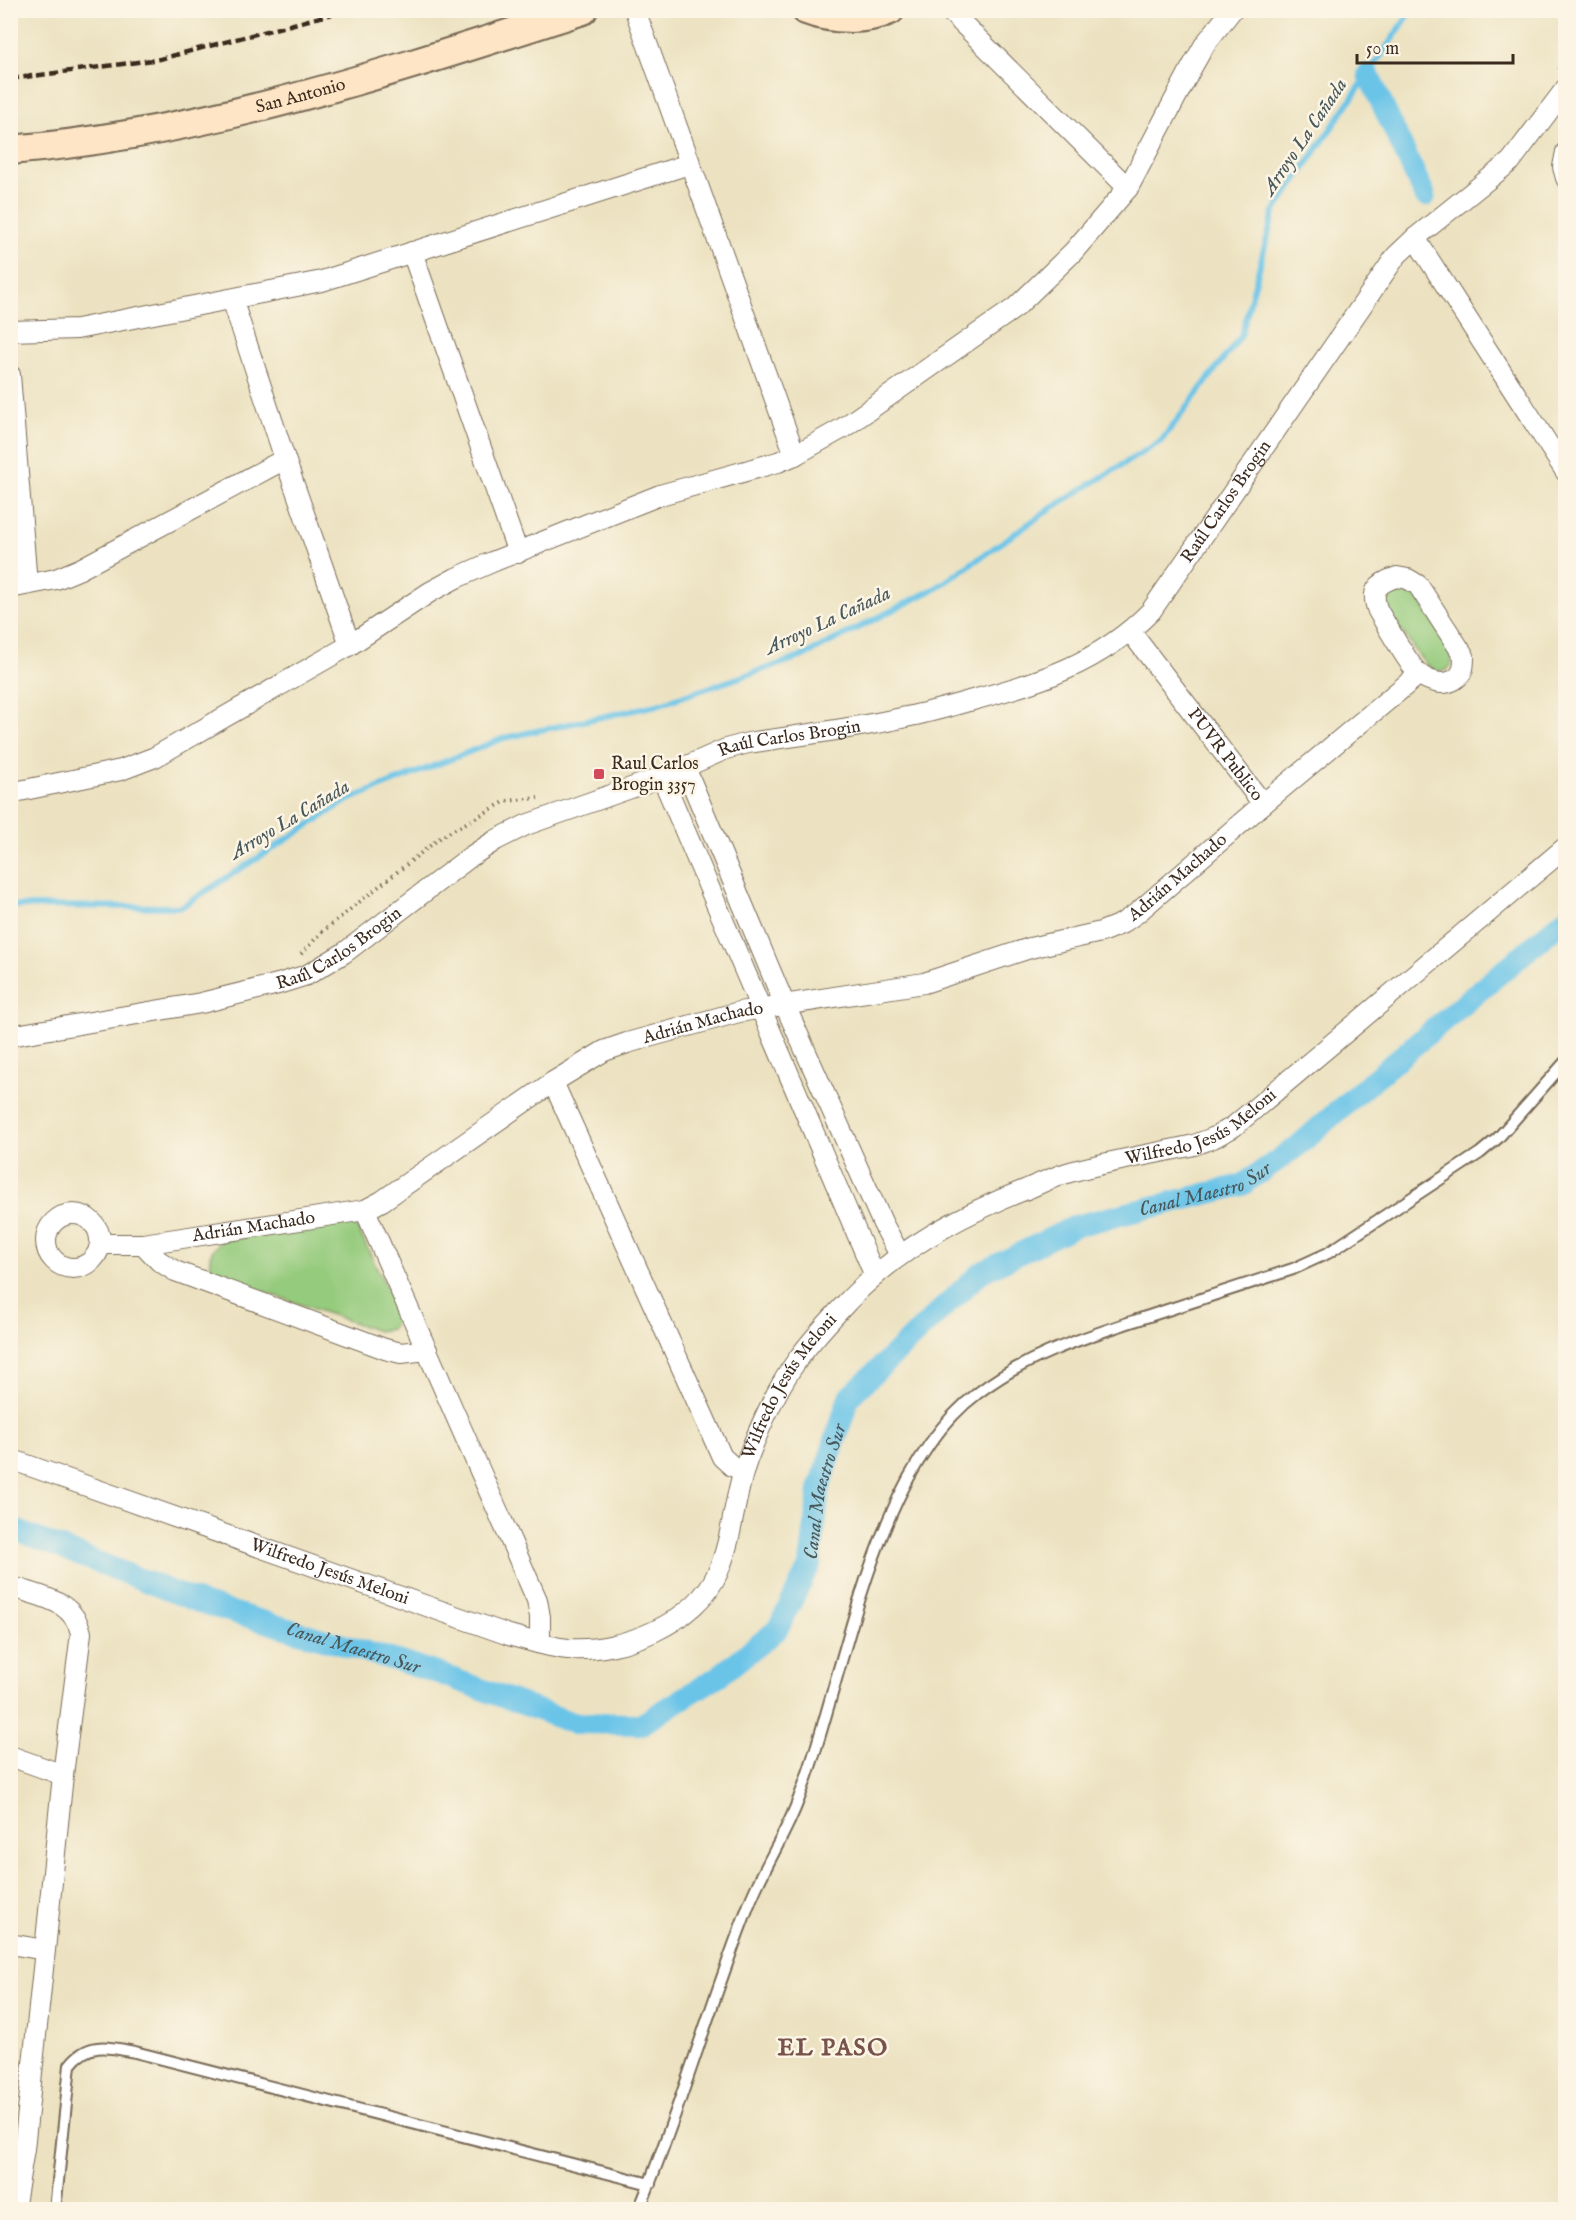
<svg xmlns="http://www.w3.org/2000/svg" width="1576" height="2220" viewBox="0 0 1576 2220" font-family="'IM FELL English',serif">
<rect width="100%" height="100%" fill="#fcf5e5"/>
<filter id="ink" filterUnits="userSpaceOnUse"><feTurbulence type="fractalNoise" baseFrequency=".0167" numOctaves="2"/><feDisplacementMap in="SourceGraphic" scale="12" xChannelSelector="R" yChannelSelector="G"/><feConvolveMatrix kernelMatrix="1 2 1 2 8 2 1 2 1" color-interpolation-filters="sRGB"/></filter>
<filter id="wash" filterUnits="userSpaceOnUse"><feTurbulence type="fractalNoise" baseFrequency=".008" numOctaves="4" result="noise"/><feDisplacementMap in="SourceGraphic" scale="24" xChannelSelector="R" yChannelSelector="G"/><feGaussianBlur stdDeviation="1.35" result="paint"/><feColorMatrix in="noise" values="0 0 0 0 0 0 0 0 0 0 0 0 0 0 0 0 0 1.4 0 .05"/><feComposite in="paint" operator="in"/></filter>
<g filter="url(#wash)">
<rect width="100%" height="100%" fill="#ece2c1"/>
<path fill="#95cb7d" stroke="#687a4e" stroke-width="1.5" d="M1397 585 1415 592 1452 653 1451 664 1447 670C1440 672 1436 671 1430 667 1422 662 1415 650 1410 642 1399 628 1369 597 1397 585Z
M348 1223 358 1229 398 1311 397 1321 391 1329 378 1331 215 1275C206 1260 209 1250 223 1240Z"/>
<g fill="none" stroke-linecap="round" stroke-linejoin="round">
<path stroke="#6ac4e8" stroke-width="6" d="M10 906 181 907 348 800 504 738 657 705 801 657 938 587 1050 509 1161 441 1241 336 1274 212 1412 10"/>
<g stroke="#6ac4e8" stroke-width="22">
<path d="M1368 74 1425 196"/>
<path id="s1" d="M10 1528 201 1603 438 1673 573 1723 642 1724 720 1675 777 1630 810 1565 819 1490 849 1397 980 1273 1075 1226 1242 1185 1298 1146 1361 1090 1566 918"/>
</g>
</g>
</g>
<g filter="url(#ink)">
<g fill="none" stroke-linecap="round" stroke-linejoin="round">
<g stroke="#796a57" stroke-width="14">
<path id="service" d="M55 2210 70 2065C88 2041 109 2047 135 2052L650 2184
M639 2210C680 2110 709 2007 748 1907 761 1872 782 1841 796 1806 845 1684 869 1474 978 1393 1029 1354 1086 1337 1146 1317 1195 1301 1244 1285 1293 1269L1328 1253 1480 1153 1498 1138 1566 1061"/>
</g>
<g stroke="#796a57" stroke-width="22">
<g id="minor">
<path d="M635 10 795 455"/>
<path d="M949 10 1128 188"/>
<path d="M1566 152 1563 167 1566 178"/>
<path d="M1415 238 1566 472"/>
<path d="M412 252 518 553"/>
<path d="M232 299 285 459 350 645"/>
<path d="M10 331 77 329 322 281 689 164"/>
<path d="M10 375 27 584"/>
<path d="M1397 577 1408 579 1418 585 1464 656C1464 666 1464 674 1454 680 1443 686 1429 682 1419 674 1410 667 1386 624 1378 611 1370 591 1377 583 1397 577Z"/>
<path d="M10 588 56 579 80 569 285 459"/>
<path id="s2" d="M1130 631 1263 804 1419 674"/>
<path d="M685 767 784 1003 883 1224 900 1255"/>
<path d="M662 777 875 1276"/>
<path d="M10 793 121 770 155 757 350 645 430 592 456 578 492 562 660 495 778 462 795 455 843 428 999 319 1015 308 1073 252 1128 188 1192 67 1205 44 1232 10"/>
<path id="s3" d="M10 1036 201 1003 278 984 307 975 344 953 470 857 496 840 526 825 662 777 726 749 748 743C800 735 854 729 906 717 927 713 948 707 969 701 1038 683 1099 664 1151 611L1396 256 1415 238 1511 161 1566 88"/>
<path d="M553 1082 722 1457 732 1466 743 1471"/>
<path d="M365 1210 537 1600 540 1617V1643"/>
<circle cx="73" cy="1241" r="27"/>
<path id="s4" d="M101 1244H143L365 1210 382 1201 553 1082 604 1051 627 1043 739 1012 924 983 1030 948 1101 932 1121 924 1137 913 1263 804"/>
<path d="M143 1244 159 1261 175 1271 385 1349 401 1353 427 1350"/>
<path id="s5" d="M10 1459 509 1635C528 1640 548 1647 568 1649 621 1653 696 1623 718 1572 734 1535 734 1492 749 1455 761 1424 778 1386 798 1359 813 1338 832 1318 850 1299 899 1248 962 1214 1027 1189 1041 1183 1056 1176 1070 1172 1111 1161 1153 1154 1194 1145L1213 1138 1233 1127 1566 847"/>
<path d="M10 1586C40 1597 73 1599 81 1633L63 1775 45 1950"/>
<path d="M10 1756 63 1775"/>
<path d="M10 1944 45 1950 24 2149 14 2210"/>
</g>
</g>
<g stroke="#796a57" stroke-width="32">
<g id="secondary">
<path d="M806 10C832 20 865 21 890 10"/>
<path id="s6" d="M10 150C207 134 395 70 583 10"/>
</g>
</g>
<path stroke="#796a57" stroke-width="4" stroke-dasharray="1.5 4.5" stroke-linecap="butt" d="M1559 70 1566 61
M301 954 323 931 441 837 506 801 538 798"/>
<use href="#service" stroke="#fff" stroke-width="10"/>
<use href="#minor" stroke="#fff" stroke-width="20"/>
<use href="#secondary" stroke="#fde5c5" stroke-width="28"/>
<path stroke="#3b2a1e" stroke-width="4.5" stroke-dasharray="9 4.5" stroke-linecap="butt" d="M10 79 160 59 347 10"/>
</g>
</g>
<rect fill="#d1495b" stroke="#fcf5e5" stroke-width="2" x="593" y="768" width="12" height="12" rx="3"/>
<g text-anchor="middle" dominant-baseline="central" stroke-width="5" stroke-linejoin="round" paint-order="stroke">
<g font-size="18" fill="#3b2a1e" stroke="#fcf5e5">
<text stroke="none"><textPath href="#s6" startOffset="296">San Antonio</textPath></text>
<text stroke="none"><textPath href="#s3" startOffset="1370">Raúl Carlos Brogin</textPath></text>
<text stroke="none"><textPath href="#s3" startOffset="848">Raúl Carlos Brogin</textPath></text>
<text stroke="none"><textPath href="#s2" startOffset="156">PUVR Publico</textPath></text>
<text stroke="none"><textPath href="#s4" startOffset="1161">Adrián Machado</textPath></text>
<text stroke="none"><textPath href="#s3" startOffset="344">Raúl Carlos Brogin</textPath></text>
<text stroke="none"><textPath href="#s4" startOffset="657">Adrián Machado</textPath></text>
<text stroke="none"><textPath href="#s5" startOffset="1473">Wilfredo Jesús Meloni</textPath></text>
<text stroke="none"><textPath href="#s4" startOffset="154">Adrián Machado</textPath></text>
<text stroke="none"><textPath href="#s5" startOffset="969">Wilfredo Jesús Meloni</textPath></text>
<text stroke="none"><textPath href="#s5" startOffset="339">Wilfredo Jesús Meloni</textPath></text>
</g>
<g font-size="18" fill="#3b2a1e" stroke="#fcf5e5" text-anchor="start">
<text x="611" y="764">Raul Carlos<tspan x="611" dy="21">Brogin 3357</tspan></text>
</g>
<g font-size="20" font-style="italic" fill="#49585b" stroke="#fcf5e5">
<text transform="translate(1305 137) rotate(-56)">Arroyo La Cañada</text>
<text transform="translate(828 621) rotate(-25)">Arroyo La Cañada</text>
<text transform="translate(290 820) rotate(-31)">Arroyo La Cañada</text>
<text stroke="none"><textPath href="#s1" startOffset="1498">Canal Maestro Sur</textPath></text>
<text stroke="none"><textPath href="#s1" startOffset="978">Canal Maestro Sur</textPath></text>
<text stroke="none"><textPath href="#s1" startOffset="364">Canal Maestro Sur</textPath></text>
</g>
<g font-size="24" font-weight="bold" letter-spacing="1.5" fill="#78534b" stroke="#fcf5e5">
<text x="833" y="2048">EL PASO</text>
</g>
</g>
<rect width="1576" height="2220" fill="none" stroke="#fcf5e5" stroke-width="36"/>
<path d="M1357 54v9h156v-9" fill="none" stroke="#3b2a1e" stroke-width="3"/>
<text x="1366" y="54" font-size="18" fill="#3b2a1e" stroke="#fcf5e5" stroke-width="4.5" paint-order="stroke">50 m</text>
</svg>
